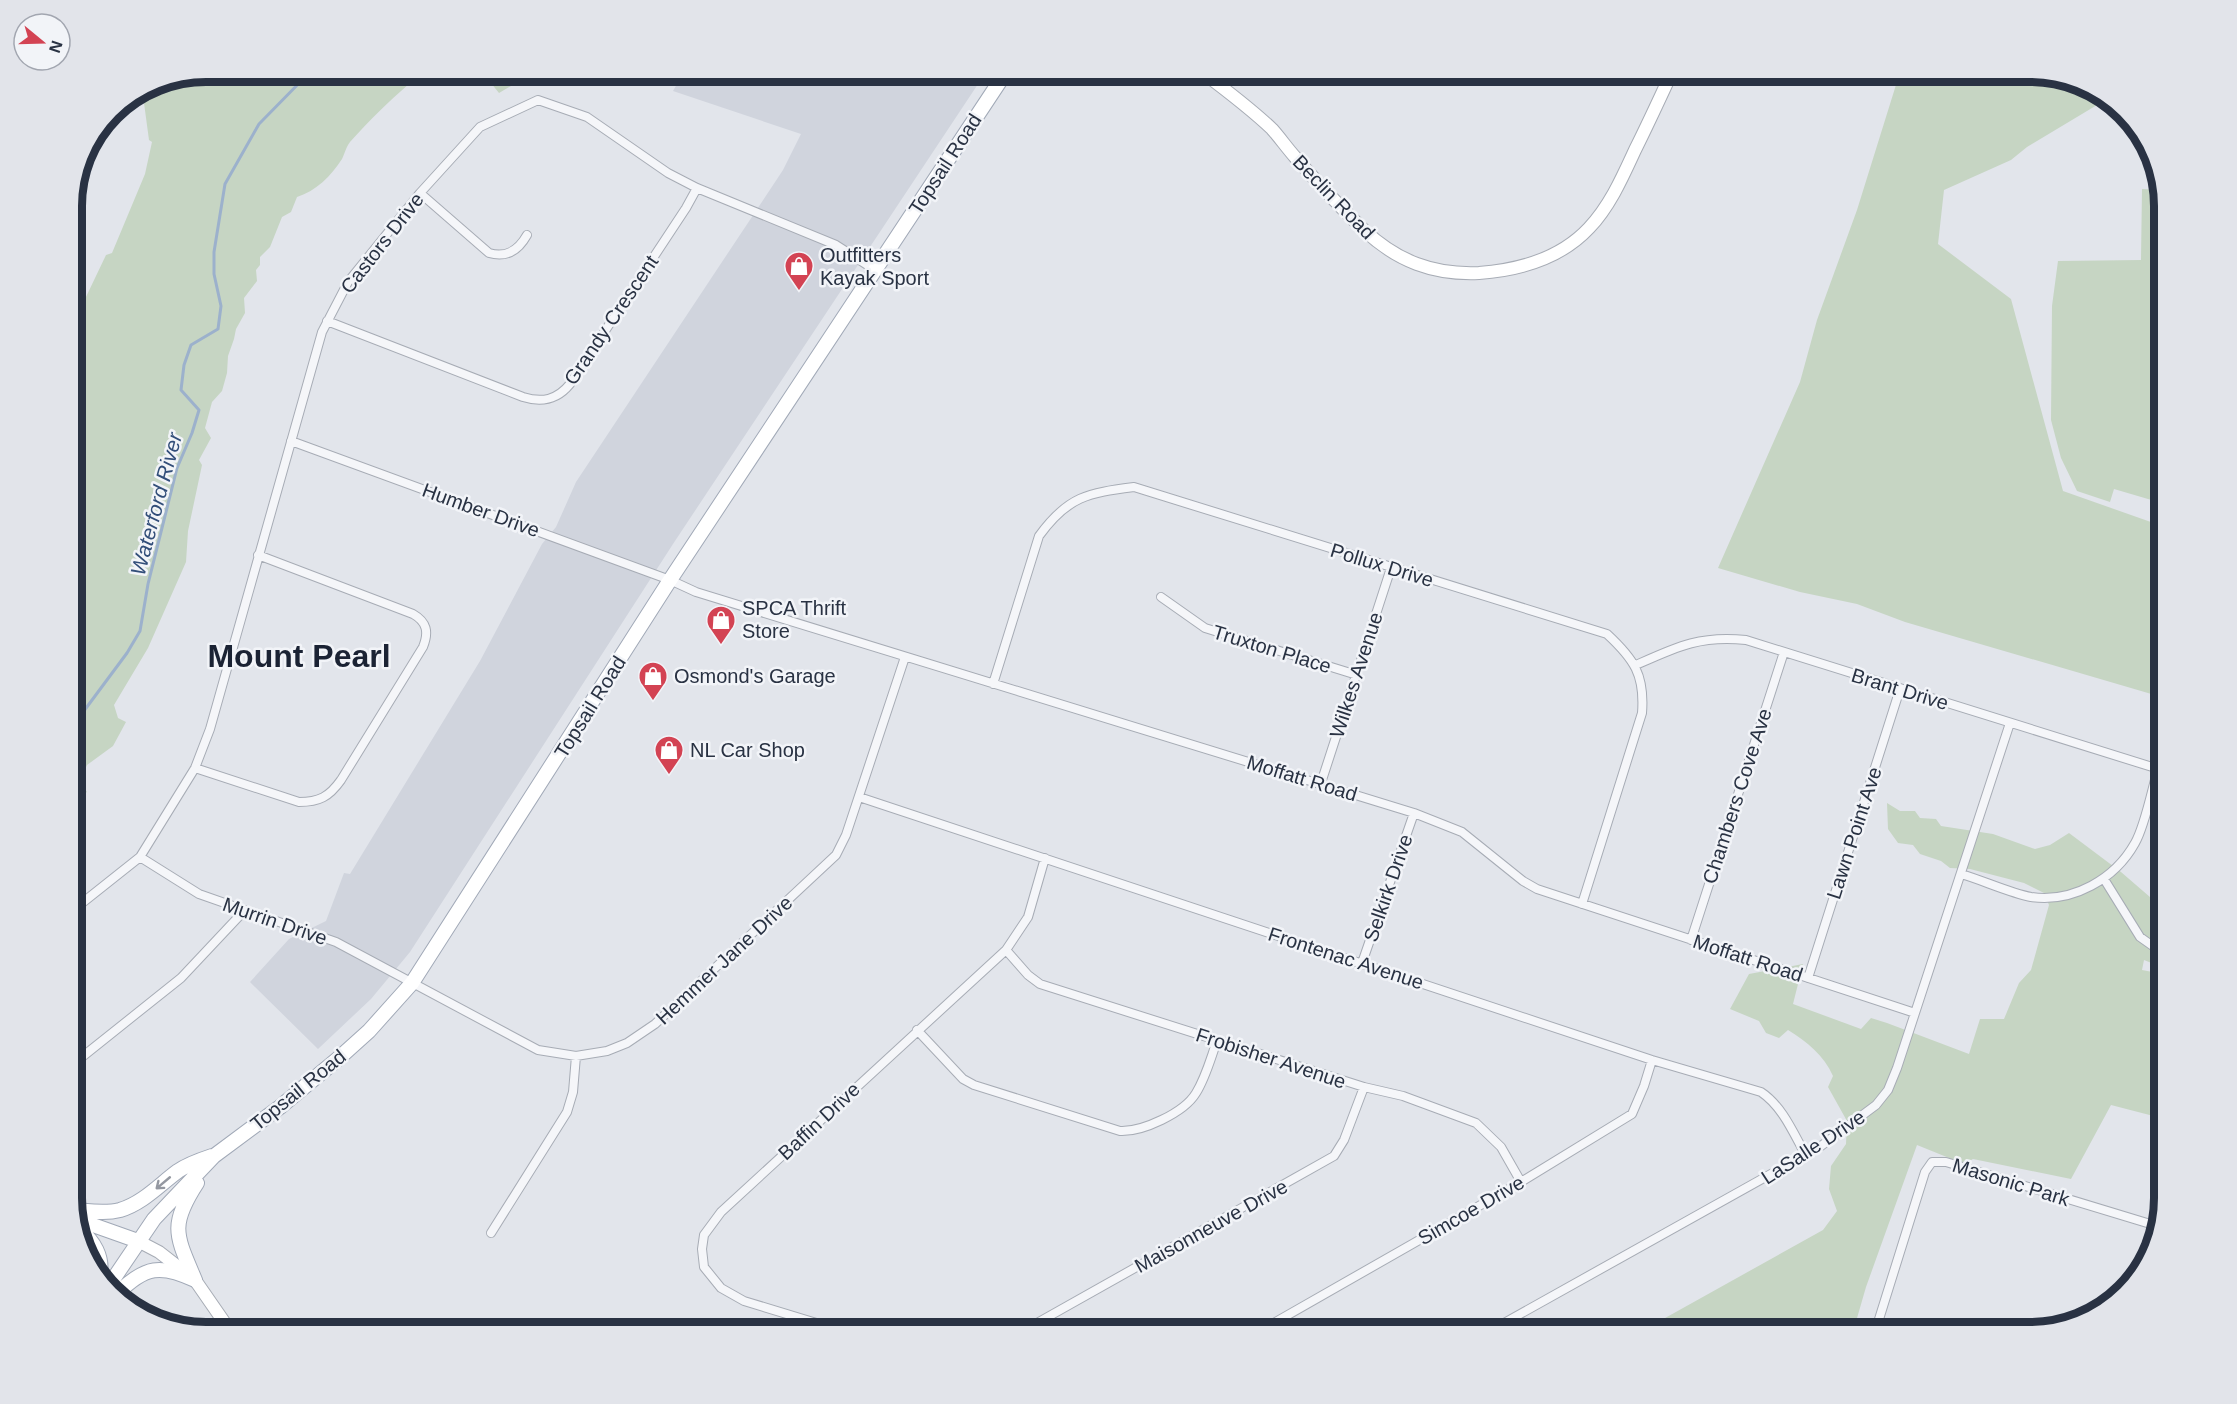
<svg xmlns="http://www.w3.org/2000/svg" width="2237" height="1404" viewBox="0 0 2237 1404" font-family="Helvetica,sans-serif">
<rect width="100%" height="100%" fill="#e2e5eb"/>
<path fill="#d0d4dd" d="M684 72H986L673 544 410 952 371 999 318 1049 250 982 289 939 326 921 344 873 350 874 480 661 542 544 556 527 576 482 783 170 801 134 673 91Z"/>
<path fill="#c6d5c3" d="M206 72H399L410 83C388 102 369 121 350 142 346 147 345 153 342 159 331 176 316 191 297 197L291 212 282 217 270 247 260 257V265L256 270 257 281 244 298 245 313 236 329 234 339 228 356 227 373 222 391 212 402 205 428 211 438 199 460 202 465 188 531 186 562 148 648 114 705 118 718 126 722 113 746 87 765 79 782 87 792 72 801V452L76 451 82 439 72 444V331L77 321 75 320 106 255 112 253 145 174 152 142 149 140 144 103 140 93 155 82Z
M482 72H538L536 77 528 76 499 93Z
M1900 72H2031L2098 90 2107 99 2027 147 2011 160 1944 190 1938 244 2011 299 2063 491 2165 527V698L1905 622 1857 604 1800 592 1718 568 1800 382 1817 320 1857 210Z
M2142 189 2162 190 2165 198V504L2114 489 2110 502 2077 491 2061 458 2051 420 2052 306 2058 261 2141 260Z
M1887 803 1900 811H1915L1920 818 1936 819 1941 826 1993 834 2035 849 2050 845 2069 833 2121 872 2165 910V942L2161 961 2154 964 2144 960 2142 970 2163 974 2165 970V1119L2111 1105 2071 1179 1973 1159 1964 1164 1917 1145 1866 1287 1853 1332H1640L1823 1230 1837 1211 1829 1189 1831 1166 1846 1144 1847 1121 1828 1087 1833 1076C1824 1055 1807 1042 1788 1030L1779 1038 1766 1033 1759 1021 1730 1009 1749 974 1803 964 1793 1004 1861 1029 1871 1018 1887 1023 1969 1054 1980 1019H2004L2019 983 2031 970 2049 905 2044 893 2024 883 1970 869 1950 868 1941 861 1920 854 1913 845 1898 843 1888 829Z"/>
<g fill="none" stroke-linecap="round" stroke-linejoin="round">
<path stroke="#9cb1cc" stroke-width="3" d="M72 727 127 653 140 631 148 584 177 468 192 433 199 410 181 390 184 365 191 345 218 329 221 306 214 274V252L225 184 259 124 310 72"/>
<g stroke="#a7acb5" stroke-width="10">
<path id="street" d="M420 193 489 253C506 258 518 251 527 235
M327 321 523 397C542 403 557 400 570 384L686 208 697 188
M291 441 670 580 696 592 1414 813 1462 832 1523 881 1537 889 1915 1013
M1161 597 1205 628 1357 675
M1636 665C1676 647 1700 635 1746 640L2165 771
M993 684 1039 536C1068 496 1088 493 1134 487L1607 634C1634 659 1645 675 1642 713L1582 904
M195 768 299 802C319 802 329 797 341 780L423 647C429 632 427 622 413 614L258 555
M1321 783 1391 568
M859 797 1652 1060 1761 1092C1782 1106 1793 1132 1805 1154
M140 857 199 894 336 942 538 1050 576 1056 607 1051 627 1043 655 1024 836 855 846 835 905 657
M1961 874C1982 880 2010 893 2031 897 2073 903 2115 879 2135 843 2145 826 2152 789 2158 769
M2104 879 2140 937 2157 949
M72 911 140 857 195 768 210 729 322 332 348 282 420 193 480 127 538 100 587 117 668 173 697 188 836 245 875 270
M1691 940 1784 652
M1006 950 1028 975 1040 984 1364 1087 1403 1096 1476 1123 1501 1147 1521 1182
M1362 963 1414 813
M1808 978 1900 689
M917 1030 963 1079 974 1085 1120 1131C1142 1132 1184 1113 1196 1093 1206 1077 1211 1057 1217 1041
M72 1065 181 978 244 911
M491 1233 567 1112 573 1092 576 1056
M846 1332 744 1301 721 1288 704 1267 702 1249 704 1235 721 1212 1006 950 1028 917 1045 858
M1021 1332 1334 1156 1344 1140 1364 1087
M1258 1332 1521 1182 1632 1114 1644 1086 1652 1060
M1488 1332 1821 1146 1876 1105 1888 1090 1897 1068 2010 723
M1875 1332 1925 1172 1932 1162H1946L2157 1226"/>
</g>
<g stroke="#a7acb5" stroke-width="14">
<path id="secondary" d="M1202 72C1226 90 1250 108 1272 129 1280 138 1287 148 1295 157 1317 182 1340 207 1364 230 1397 261 1433 275 1479 273 1519 270 1561 258 1589 228 1610 206 1623 176 1635 150 1648 124 1660 98 1672 72
M138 1241 159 1252 195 1280 231 1332"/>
</g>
<g stroke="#a1a9b7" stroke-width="16">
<path id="primary" d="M74 1210C89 1211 105 1214 120 1210 143 1203 159 1185 178 1171 188 1164 200 1160 212 1156
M76 1219 138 1241
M80 1230C94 1241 103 1257 100 1275
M195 1280C176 1235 169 1226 197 1183
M110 1284 154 1219 214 1156 280 1107 339 1058 369 1031 412 983 670 580 1006 72
M118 1293C145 1266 161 1264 195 1280"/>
</g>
<use href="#street" stroke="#f5f6f9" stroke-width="8"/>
<use href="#secondary" stroke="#fff" stroke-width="12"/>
<use href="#primary" stroke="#fff" stroke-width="14"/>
</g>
<defs><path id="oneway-shaft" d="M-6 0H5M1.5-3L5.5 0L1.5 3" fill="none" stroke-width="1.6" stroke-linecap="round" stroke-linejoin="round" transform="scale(1.5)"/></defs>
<use stroke="#9498a1" href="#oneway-shaft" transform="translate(163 1183) rotate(140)"/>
<defs>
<g id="shop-pin" transform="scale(1.5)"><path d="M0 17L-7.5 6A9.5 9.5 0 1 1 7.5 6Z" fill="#d34353" stroke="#f2f4f8"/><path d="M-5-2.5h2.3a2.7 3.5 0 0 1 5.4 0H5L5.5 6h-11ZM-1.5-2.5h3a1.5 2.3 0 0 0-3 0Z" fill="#fff"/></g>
</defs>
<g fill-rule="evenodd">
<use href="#shop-pin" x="799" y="266"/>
<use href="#shop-pin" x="721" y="620"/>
<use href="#shop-pin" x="653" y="676"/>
<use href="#shop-pin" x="669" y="750"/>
</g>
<g text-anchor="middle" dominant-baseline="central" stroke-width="5" stroke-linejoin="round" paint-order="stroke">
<g font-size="20" fill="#293243" stroke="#f2f4f8">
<text transform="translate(945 164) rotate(-57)">Topsail Road</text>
<text transform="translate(1334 197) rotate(46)">Beclin Road</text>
<text transform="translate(382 243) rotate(-52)">Castors Drive</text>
<text transform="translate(611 320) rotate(-56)">Grandy Crescent</text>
<text transform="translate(481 510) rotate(20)">Humber Drive</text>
<text transform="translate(1382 565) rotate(17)">Pollux Drive</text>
<text transform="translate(1272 649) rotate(17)">Truxton Place</text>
<text transform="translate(1356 675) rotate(-72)">Wilkes Avenue</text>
<text transform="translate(1900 689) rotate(17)">Brant Drive</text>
<text transform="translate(590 707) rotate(-58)">Topsail Road</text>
<text transform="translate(1302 778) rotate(17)">Moffatt Road</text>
<text transform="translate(1737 796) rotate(-72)">Chambers Cove Ave</text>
<text transform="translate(1854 833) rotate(-72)">Lawn Point Ave</text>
<text transform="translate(1388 888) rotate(-71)">Selkirk Drive</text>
<text transform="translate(275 921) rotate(19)">Murrin Drive</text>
<text transform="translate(1346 958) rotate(18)">Frontenac Avenue</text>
<text transform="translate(1748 958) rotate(18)">Moffatt Road</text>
<text transform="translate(724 960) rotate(-43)">Hemmer Jane Drive</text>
<text transform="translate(1271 1058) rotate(18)">Frobisher Avenue</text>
<text transform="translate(298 1090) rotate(-39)">Topsail Road</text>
<text transform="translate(819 1121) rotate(-43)">Baffin Drive</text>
<text transform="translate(1813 1147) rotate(-33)">LaSalle Drive</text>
<text transform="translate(2011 1182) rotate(17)">Masonic Park</text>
<text transform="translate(1471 1210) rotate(-30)">Simcoe Drive</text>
<text transform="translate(1211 1226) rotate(-29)">Maisonneuve Drive</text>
</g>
<g font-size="20" fill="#293243" stroke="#f2f4f8" text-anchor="start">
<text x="820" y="255">Outfitters<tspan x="820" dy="23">Kayak Sport</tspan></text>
<text x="742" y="608">SPCA Thrift<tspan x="742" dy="23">Store</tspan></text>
<text x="674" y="676">Osmond's Garage</text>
<text x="690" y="750">NL Car Shop</text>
</g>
<g font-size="21" font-style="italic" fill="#324e79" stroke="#f2f4f8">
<text transform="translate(156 504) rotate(-75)">Waterford River</text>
</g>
<g font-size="32" font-weight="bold" fill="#1b2334" stroke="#f2f4f8">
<text x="299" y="656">Mount Pearl</text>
</g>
</g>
<path d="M0 0H2237V1404H0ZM206 82H2030A124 124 0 0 1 2154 206V1198A124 124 0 0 1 2030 1322H206A124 124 0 0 1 82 1198V206A124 124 0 0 1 206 82Z" fill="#e2e4ea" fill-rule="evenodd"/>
<path fill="none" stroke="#293243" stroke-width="8" d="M206 82H2030A124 124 0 0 1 2154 206V1198A124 124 0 0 1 2030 1322H206A124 124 0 0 1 82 1198V206A124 124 0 0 1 206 82Z"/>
<g transform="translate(42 42) rotate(109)"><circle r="28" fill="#f2f4f8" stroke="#a2a6b0" stroke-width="1.5"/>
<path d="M0-4.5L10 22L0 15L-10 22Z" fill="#d34353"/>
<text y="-9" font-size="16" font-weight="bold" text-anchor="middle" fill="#293243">N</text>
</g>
</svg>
